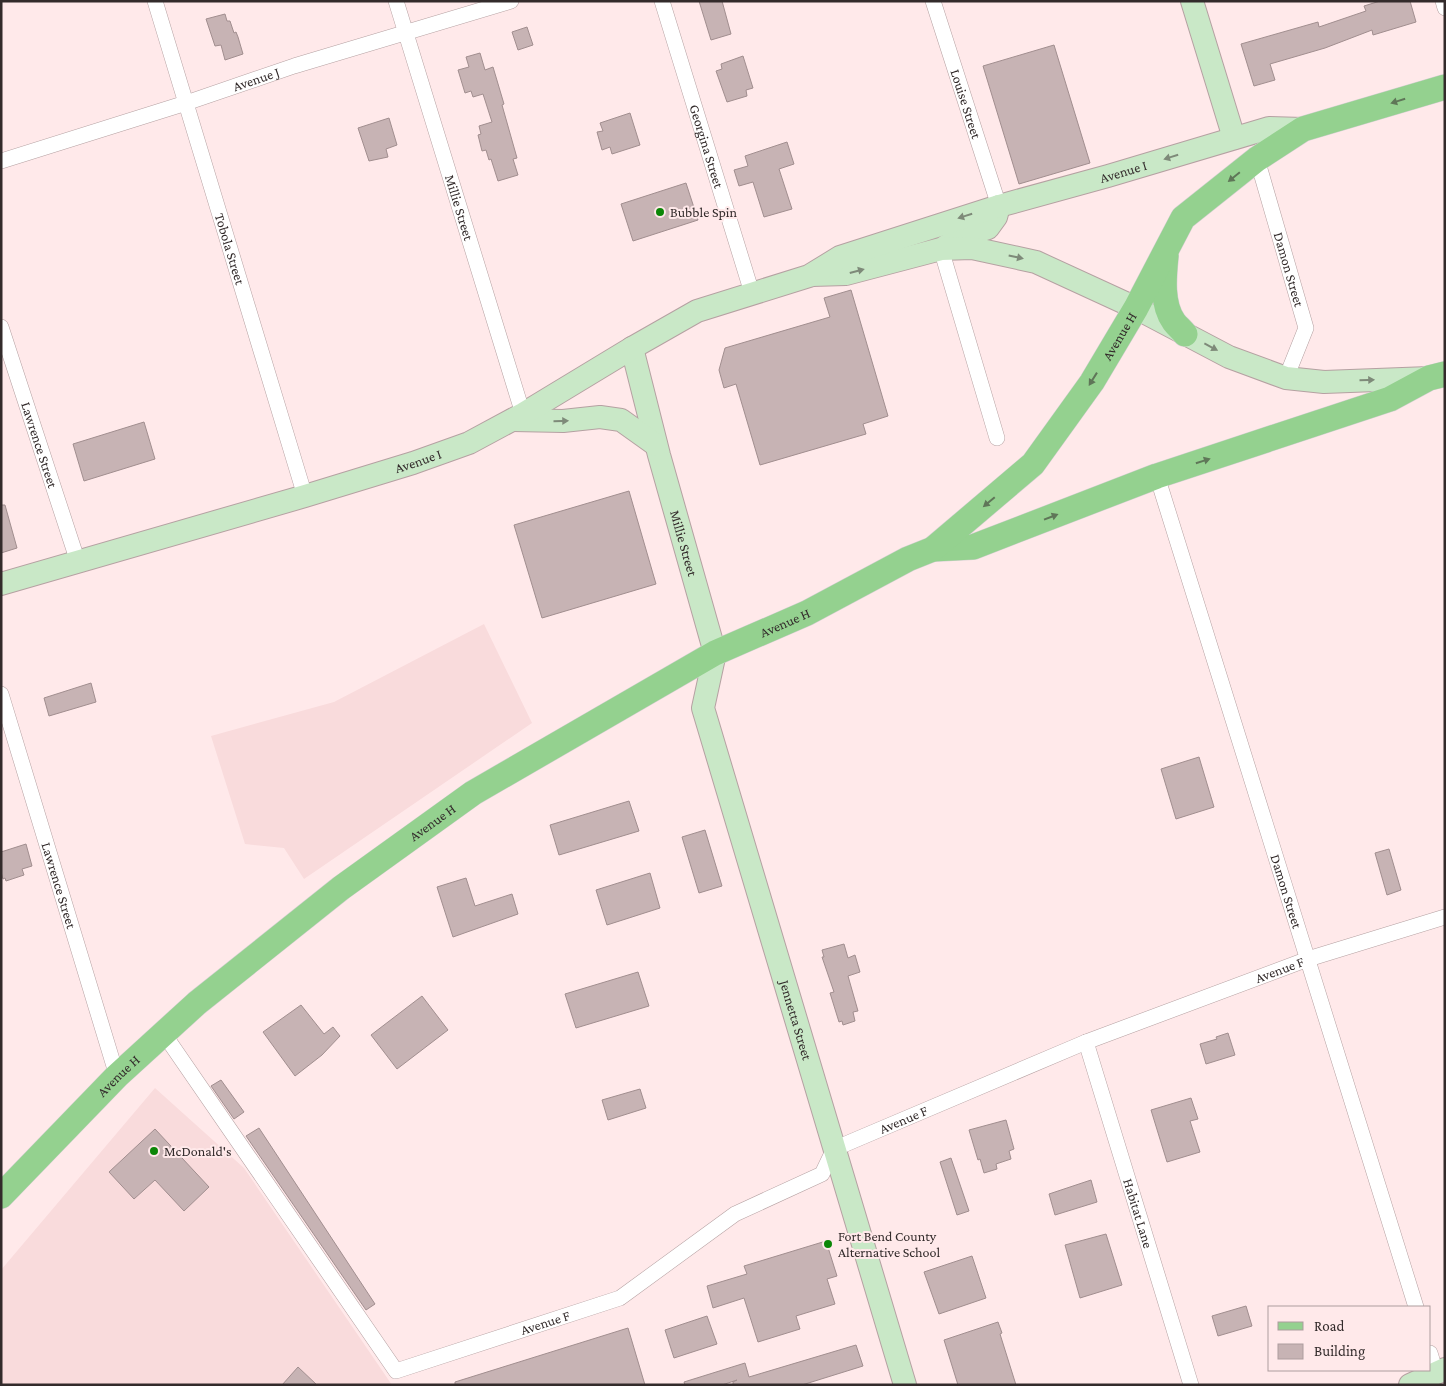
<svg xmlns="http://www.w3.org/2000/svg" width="1446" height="1386" viewBox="0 0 1446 1386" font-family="'Crimson Pro',serif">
<rect width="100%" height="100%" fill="#ffe9ea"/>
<path fill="#f9dbdc" d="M484 624 532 723 304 879 284 848 245 844 211 736 334 702Z
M155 1088 244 1168 392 1385H1V1270Z"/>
<path fill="#c7b3b4" stroke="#a18e8f" d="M699 1H722L731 34 711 40Z
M1380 1H1410L1416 22 1373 35 1372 30 1325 48 1270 64 1275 80 1254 86 1241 44 1318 22 1319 27 1366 11 1364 6Z
M225 14 227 21H230L234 33 236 32 238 37 243 54 225 60 221 45 215 46 206 19Z
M527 27 533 45 518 50 512 32Z
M1054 45 1090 163 1019 184 983 66Z
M480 53 485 70 493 67 504 104 502 105 517 158 513 159 518 175 498 181 491 159 489 160 486 150 482 151 478 135 481 134 479 126 492 122 483 94 473 97 471 91 465 93 458 70 469 67 466 57Z
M743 56 753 88 746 90 747 96 727 102 716 71 722 69 721 64Z
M630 113 640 145 612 154 610 147 602 150 597 132 603 131 600 123Z
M389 118 397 145 386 149 388 157 369 161 358 128Z
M787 142 794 164 779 169 792 209 764 217 753 182 739 186 734 170 748 166 745 156Z
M686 183 698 220 633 241 621 204Z
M851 290 888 416 863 424 866 434 760 465 736 384 724 388 719 370 725 348 830 317 824 298Z
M144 422 155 459 84 481 73 444Z
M629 491 656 584 542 618 514 525Z
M1 505H5L17 548 1 553Z
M91 683 96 702 49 716 44 698Z
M1199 757 1214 807 1176 819 1161 769Z
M629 801 639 831 559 855 550 825Z
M705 830 722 886 699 893 682 837Z
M26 844 32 866 22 869 24 875 6 881 5 878 3 879 1 872V852Z
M1389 849 1401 890 1387 895 1375 853Z
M650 873 660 908 607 925 596 890Z
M466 878 475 906 512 894 518 914 453 937 437 887Z
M844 944 848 958 855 955 860 972 848 976 858 1011 853 1012 855 1021 843 1025 842 1021 839 1022 830 993 834 992 822 957H824L822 950Z
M638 972 649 1006 576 1028 565 994Z
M422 996 448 1030 397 1069 371 1035Z
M301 1005 324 1034 333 1027 340 1036 322 1055 295 1076 263 1032Z
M1228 1033 1235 1055 1206 1064 1200 1044 1217 1039 1216 1037Z
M221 1080 244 1112 234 1119 211 1086Z
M640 1089 646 1108 608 1120 602 1100Z
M1191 1098 1198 1119 1190 1121 1200 1152 1167 1162 1151 1110Z
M1006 1120 1014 1149 1009 1151 1011 1159 996 1164 997 1169 984 1173 980 1159 978 1160 969 1130Z
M259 1128 375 1304 366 1310 246 1136Z
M155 1129 209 1187 184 1211 155 1180 134 1199 109 1172Z
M951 1158 969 1211 957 1215 940 1162Z
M1091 1180 1097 1202 1055 1215 1049 1194Z
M1106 1234 1122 1285 1080 1298 1065 1245Z
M826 1241 837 1276 827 1279 835 1304 796 1316 800 1329 758 1342 744 1298 713 1308 707 1286 747 1274 744 1266Z
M972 1256 986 1298 939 1314 924 1272Z
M1246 1306 1252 1326 1218 1336 1212 1316Z
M707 1316 717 1344 674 1358 665 1330Z
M998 1322 1002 1333 1000 1334 1016 1385H958L944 1340Z
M628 1328 645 1385H455V1382Z
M856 1345 863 1366 802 1385H733V1382L737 1380 722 1385H685L684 1382 745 1363 749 1377Z
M298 1367 317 1385H282Z"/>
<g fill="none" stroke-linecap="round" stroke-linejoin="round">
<g stroke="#b5a1a2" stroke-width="16">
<g id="street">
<path id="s1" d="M155 1 305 496"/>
<path id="s2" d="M396 1 523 414"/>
<path id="s3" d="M662 1 752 293"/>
<path id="s4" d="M933 1 999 206"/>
<path d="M1443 1 1445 8"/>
<path id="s5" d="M1257 159 1306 328 1286 378"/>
<path id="s6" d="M1 161 186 103 294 66 511 1"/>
<path d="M941 249 997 438"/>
<path id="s7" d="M1 327 78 562"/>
<path id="s8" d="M1157 476 1416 1307"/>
<path id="s9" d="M1 694 117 1076"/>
<path id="s10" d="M164 1034 396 1371 620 1298 735 1214 822 1174 834 1149 855 1140 1086 1042 1308 959 1445 917"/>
<path id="s11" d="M1086 1042 1191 1385"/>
<path d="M1430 1353 1436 1373"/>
</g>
</g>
<g stroke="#b5a1a2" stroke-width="24">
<g id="secondary">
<path d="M1192 1 1234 138"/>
<path d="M946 246 961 237 988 228 996 217 999 206"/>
<path d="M812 275 846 274 941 249 972 248 1036 262 1136 308 1229 357 1286 378 1324 382 1429 378"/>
<path id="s12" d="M632 348 659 455 715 653 703 708 905 1385"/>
<path d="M513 420 563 421 600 417 621 420 656 445"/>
<path id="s13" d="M1 584 305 496 413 463 469 443 523 414 632 348 697 311 809 276 840 257 999 206 1108 176 1269 128 1303 129"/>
<path d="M1410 1385 1445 1369"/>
</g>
</g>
<g stroke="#d2d0d0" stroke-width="26">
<g id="primary">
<path d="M1166 256C1164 276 1161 304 1174 322 1177 326 1182 330 1185 334"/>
<path d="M933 549 973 547 1157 476 1390 399 1429 378 1445 374"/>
<path id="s14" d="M1 1196 117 1076 197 1003 341 888 473 793 715 653 807 613 908 559 933 549 1033 464 1092 382 1136 308 1183 218 1257 159 1303 129 1445 87"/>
</g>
</g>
<use href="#street" stroke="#fff" stroke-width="15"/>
<use href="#secondary" stroke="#c9e8c7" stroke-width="22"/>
<use href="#primary" stroke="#94d18f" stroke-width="25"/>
</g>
<defs><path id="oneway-solid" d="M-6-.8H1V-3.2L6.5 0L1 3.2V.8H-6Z" transform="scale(1.25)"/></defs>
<g fill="#5f7658">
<use href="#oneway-solid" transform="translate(1398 101) rotate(163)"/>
<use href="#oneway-solid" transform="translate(1234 177) rotate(141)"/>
<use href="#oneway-solid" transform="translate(1093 379) rotate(122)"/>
<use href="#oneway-solid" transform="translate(1203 461) rotate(-18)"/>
<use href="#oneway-solid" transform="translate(989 502) rotate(140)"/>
<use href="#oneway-solid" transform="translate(1051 517) rotate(-21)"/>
</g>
<g fill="#7e8a79">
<use href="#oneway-solid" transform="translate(1171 157) rotate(163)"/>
<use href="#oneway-solid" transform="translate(965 216) rotate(163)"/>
<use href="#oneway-solid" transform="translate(1016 257) rotate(12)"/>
<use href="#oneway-solid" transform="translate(857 271) rotate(-15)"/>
<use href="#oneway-solid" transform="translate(1211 347) rotate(28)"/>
<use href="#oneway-solid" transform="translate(1367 380) rotate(-2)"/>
<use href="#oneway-solid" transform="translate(561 421) rotate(-1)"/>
</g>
<g fill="#0b8607" stroke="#ffe9ea" stroke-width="2">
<circle cx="660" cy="212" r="5"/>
<circle cx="154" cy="1151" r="5"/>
<circle cx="828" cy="1244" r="5"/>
</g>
<g text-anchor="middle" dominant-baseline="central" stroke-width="4" stroke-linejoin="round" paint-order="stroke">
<g font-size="14" fill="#332b2b" stroke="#ffe9ea">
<text stroke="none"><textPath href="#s6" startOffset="268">Avenue J</textPath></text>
<text stroke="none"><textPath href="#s4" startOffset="108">Louise Street</textPath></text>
<text stroke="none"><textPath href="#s3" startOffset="152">Georgina Street</textPath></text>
<text stroke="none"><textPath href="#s13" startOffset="1202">Avenue I</textPath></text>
<text stroke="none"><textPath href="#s2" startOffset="216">Millie Street</textPath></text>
<text stroke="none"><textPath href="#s1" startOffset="259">Tobola Street</textPath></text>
<text stroke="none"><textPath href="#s5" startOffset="115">Damon Street</textPath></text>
<text stroke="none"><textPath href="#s14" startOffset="1429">Avenue H</textPath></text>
<text stroke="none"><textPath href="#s7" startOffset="124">Lawrence Street</textPath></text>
<text stroke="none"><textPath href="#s13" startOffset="435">Avenue I</textPath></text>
<text stroke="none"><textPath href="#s12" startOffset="202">Millie Street</textPath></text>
<text stroke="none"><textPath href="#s14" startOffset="978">Avenue H</textPath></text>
<text stroke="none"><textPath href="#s14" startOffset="572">Avenue H</textPath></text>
<text stroke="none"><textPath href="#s9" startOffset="200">Lawrence Street</textPath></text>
<text stroke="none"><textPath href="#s8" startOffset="435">Damon Street</textPath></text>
<text stroke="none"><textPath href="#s10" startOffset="1391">Avenue F</textPath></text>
<text stroke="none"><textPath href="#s12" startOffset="698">Jennetta Street</textPath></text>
<text stroke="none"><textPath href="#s14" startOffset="168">Avenue H</textPath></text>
<text stroke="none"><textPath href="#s10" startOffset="986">Avenue F</textPath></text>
<text stroke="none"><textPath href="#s11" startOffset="179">Habitat Lane</textPath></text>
<text stroke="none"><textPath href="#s10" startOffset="566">Avenue F</textPath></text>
</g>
<g font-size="14" fill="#332b2b" stroke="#ffe9ea" text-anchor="start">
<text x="670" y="212">Bubble Spin</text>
<text x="164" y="1151">McDonald's</text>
<text x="838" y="1236">Fort Bend County<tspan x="838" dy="16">Alternative School</tspan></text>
</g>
</g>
<rect width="1446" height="1386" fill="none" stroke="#332b2b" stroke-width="5"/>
<rect x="1268" y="1306" width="162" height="65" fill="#ffe9ea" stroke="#ad9d9e"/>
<rect x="1278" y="1322" width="25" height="8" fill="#94d18f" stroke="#ad9d9e"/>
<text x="1314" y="1331" font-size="15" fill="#332b2b">Road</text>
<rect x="1278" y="1344" width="25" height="15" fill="#c7b3b4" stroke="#ad9d9e"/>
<text x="1314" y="1356" font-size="15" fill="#332b2b">Building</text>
</svg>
